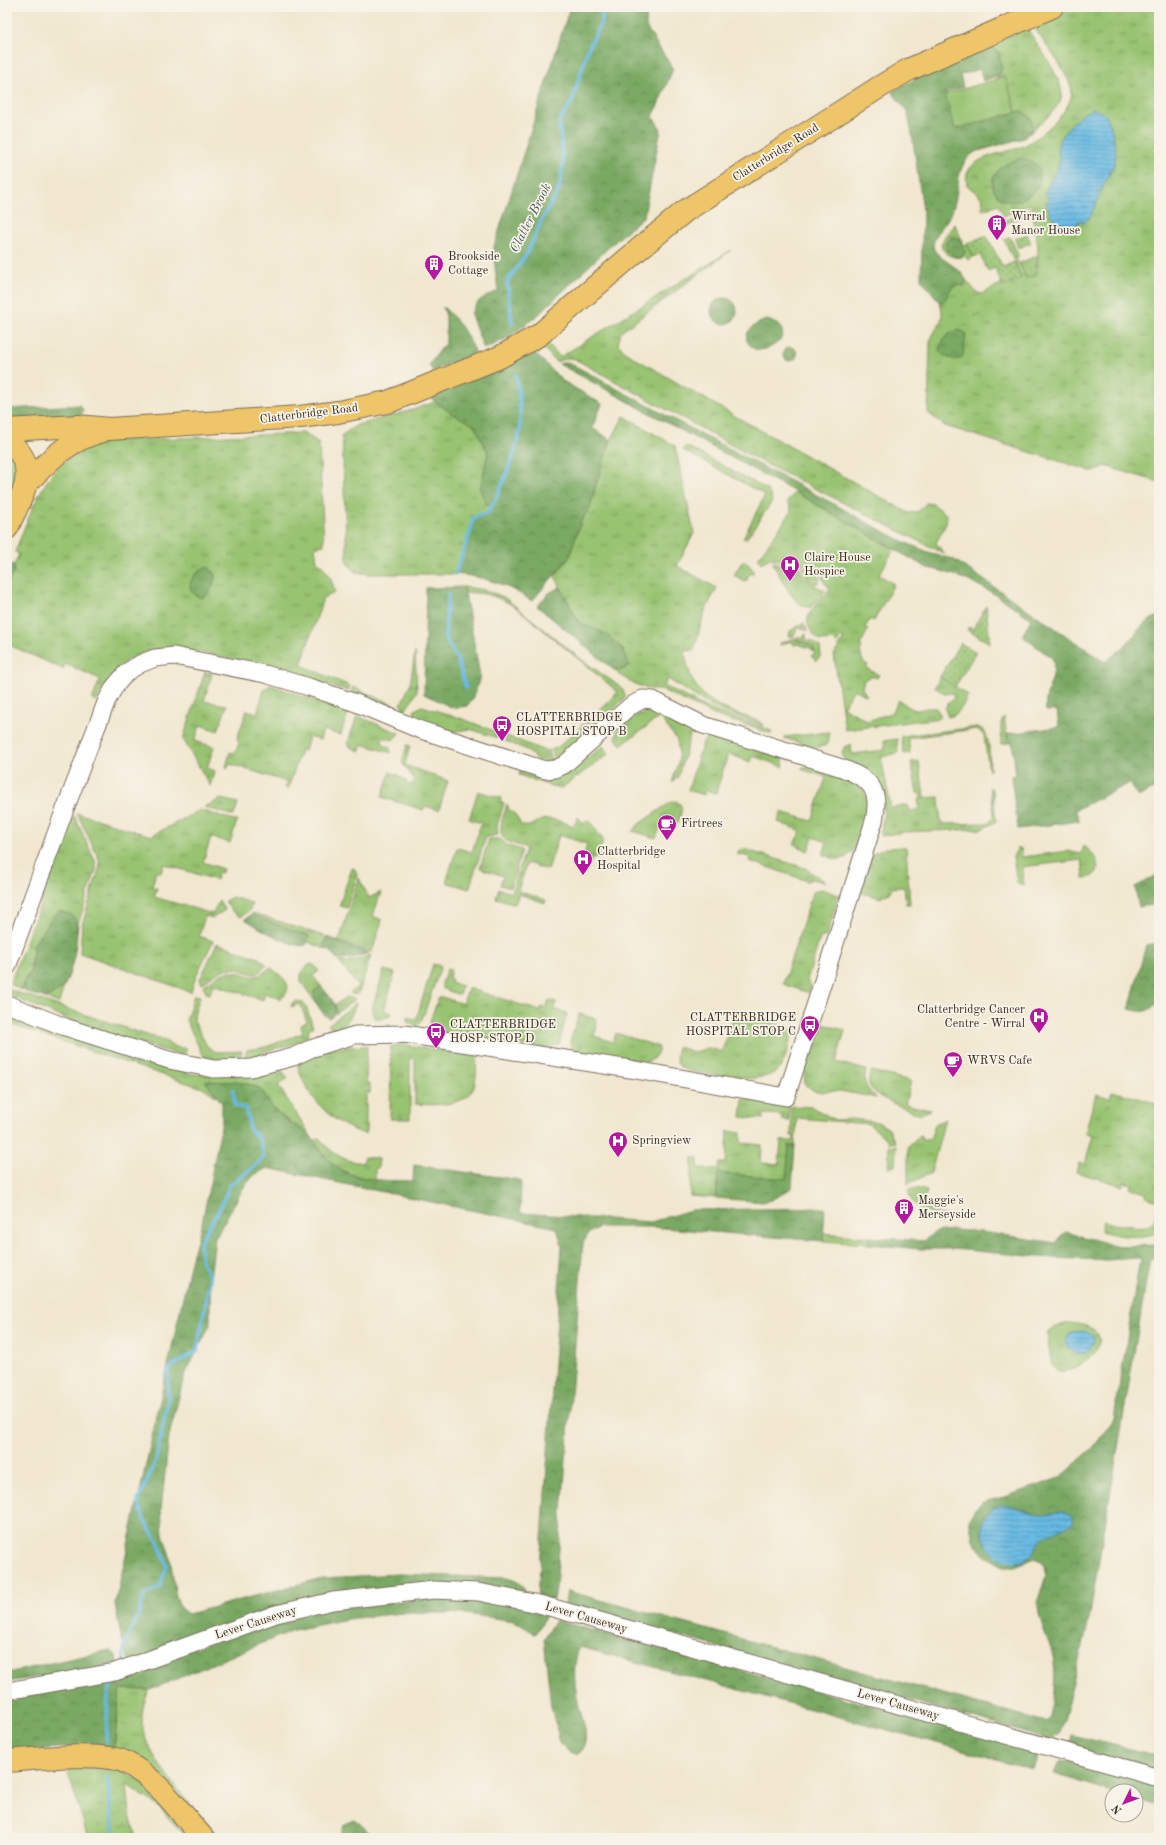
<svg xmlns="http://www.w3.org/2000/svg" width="1166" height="1845" viewBox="0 0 1166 1845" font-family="'Old Standard TT',serif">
<defs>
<pattern id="grass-tufts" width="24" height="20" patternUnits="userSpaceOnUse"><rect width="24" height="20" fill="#98c371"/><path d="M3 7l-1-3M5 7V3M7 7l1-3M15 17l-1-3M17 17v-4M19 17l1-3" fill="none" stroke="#7d9f5c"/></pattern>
<pattern id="forest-crowns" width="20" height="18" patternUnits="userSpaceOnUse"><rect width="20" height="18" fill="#7aa963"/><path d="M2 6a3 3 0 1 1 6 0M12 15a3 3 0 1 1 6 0" fill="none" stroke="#658a51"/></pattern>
<pattern id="garden-dots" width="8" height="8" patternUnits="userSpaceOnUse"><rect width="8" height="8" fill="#98c371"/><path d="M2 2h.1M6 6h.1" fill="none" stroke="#7d9f5c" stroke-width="1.8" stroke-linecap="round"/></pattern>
<pattern id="water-rules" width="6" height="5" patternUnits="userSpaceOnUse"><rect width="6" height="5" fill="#68bae3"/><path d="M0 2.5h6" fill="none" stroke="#5797b7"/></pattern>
</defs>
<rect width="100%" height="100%" fill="#f7f3e8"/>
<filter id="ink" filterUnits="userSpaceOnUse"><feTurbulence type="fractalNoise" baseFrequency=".025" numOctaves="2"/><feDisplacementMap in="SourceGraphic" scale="8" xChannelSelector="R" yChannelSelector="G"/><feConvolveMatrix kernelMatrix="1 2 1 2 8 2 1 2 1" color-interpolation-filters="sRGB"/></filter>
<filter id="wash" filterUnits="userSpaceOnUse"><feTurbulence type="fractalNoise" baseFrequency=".012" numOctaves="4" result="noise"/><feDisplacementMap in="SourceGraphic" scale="16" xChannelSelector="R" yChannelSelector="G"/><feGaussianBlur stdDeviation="0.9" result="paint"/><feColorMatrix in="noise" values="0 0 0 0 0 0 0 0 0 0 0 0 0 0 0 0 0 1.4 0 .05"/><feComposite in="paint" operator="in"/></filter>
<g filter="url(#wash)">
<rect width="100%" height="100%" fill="#f1e7cf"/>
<path fill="url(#grass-tufts)" stroke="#6a7648" d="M1073 7H1159V482L1105 466 1099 470 1091 471 945 426 928 413 930 341C938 322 947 322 939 301L942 302 952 287 965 279 963 276 976 292 982 294 1002 283 1003 285 1021 277 1013 259 1016 258 1018 263H1020L1026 278 1035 275C1040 253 1038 235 1031 213L1005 224 1003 221 1032 209 1030 204 1004 216 998 204 984 210 982 209C987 196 973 192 967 185 960 156 1006 154 1021 147 1038 140 1078 107 1071 87 1063 65 1046 46 1034 27V24Z
M1027 28C1036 44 1067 83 1061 99 1056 112 1039 124 1029 134L1032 130 1021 111 1016 112 1005 77 998 79 997 76 1000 74V63L997 50 983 46Z
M955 224 964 245 967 244 973 257 968 260 965 256C956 260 945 256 941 246L945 236Z
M731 250 621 332 618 344 626 353 733 415 909 513 919 511 926 503 933 504 947 515 946 524 936 543 945 554 762 462 575 359 568 358 556 362 540 344 545 340 560 357Z
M507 365 493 505 487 513 479 515 472 520 471 530 455 574H369L355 572 347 563 342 435 357 425 412 410 471 389Z
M624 416 675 446 694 533 677 566 717 588 704 613 694 650 685 651C690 700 719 708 759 721L764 726 712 707 668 679 664 686 709 709 770 730 772 734 714 715 662 690C644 691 627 681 614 670L624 669 604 633 579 623 555 576 569 558 580 523 590 507 601 467 611 440Z
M304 433 319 443 324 545 315 547 317 561C328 570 332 579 335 593L323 598 301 665 350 686 348 691C305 678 263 665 218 656 193 651 166 644 140 654 118 662 105 681 96 702L92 700 100 679 65 664 63 669 7 644V638L11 629 7 627V585L14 571V565L19 554 15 552C30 514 43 469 83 448 89 444 99 443 106 441Z
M7 447 20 471 7 505V486L11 470 7 461Z
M685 447H688L766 489 770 494 772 499 771 503 746 539 743 538 765 495 683 450Z
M795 492 894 549 879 575 894 584 874 621 870 619 865 628 868 630 860 645 862 647 860 651 863 662 868 665 866 668 879 675 877 678 871 676 864 680 862 688 867 696 854 689 843 707 867 721 891 713 899 700C903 703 912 710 917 710 923 709 929 707 936 708L940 714V718L845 730 834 655 844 638 841 636 837 643 832 640 821 641C816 638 813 634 810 629 800 613 824 601 830 587L826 585 818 569 809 565 770 558 761 563 758 558 791 512 790 506 787 502Z
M772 562 799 566C804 580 811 585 825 590L820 598 811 607C795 611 779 573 772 562Z
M802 566 815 571 820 579 818 583 815 584 808 579Z
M464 587 485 590 504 597 582 660 622 688 626 697 596 726 590 719 618 692 517 608C501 598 484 591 465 593Z
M806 634 807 641H813L820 647 821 656 816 661 811 656 815 653C813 642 803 643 796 639L797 637 804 639V634Z
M415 652 417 691 405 711 401 704 410 685Z
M205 672 212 674 204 701 227 705 218 731 200 725 195 741 214 747 207 768 215 771 210 786 183 739Z
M940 677 968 695C963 705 960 715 948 717L945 709 947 704 954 699 952 693 944 694 935 687Z
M270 685 348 712 341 735 323 730 320 740 309 736 305 751 301 750 288 789 285 788 287 782 230 764 228 768 226 767 230 752 233 753 237 749 239 742 237 739 247 710 257 713 264 690Z
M353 687 397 706 402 714 351 693Z
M422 706 463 719 499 733 497 738 470 729 451 732 413 718 415 710Z
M649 710 654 711C663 716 689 727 690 736L678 777 672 783 679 759 677 740 660 717 621 745C618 742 615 739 616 734 618 724 640 712 649 710Z
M357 716 399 733 393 740 383 737 382 743 390 748 391 753 362 744 360 751 350 747 348 742Z
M1004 717 1008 743 1001 744V723Z
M587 721 594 728 563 756 555 761 552 749 557 748Z
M977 727C992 730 989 757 990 769L989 771 984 735 977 729 908 738 910 753 904 754 901 736Z
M829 732 827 745 816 748 784 738V737Z
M507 736 545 751 549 750 552 762 537 760 525 749 505 741Z
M711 736 782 758 784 767 753 756 751 762 728 754 716 793 705 790 704 795 688 790 703 742Z
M897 739 898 753 881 757 891 808 908 805 910 811 920 809 918 800H921L920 793H917L911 762 919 761 924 798 939 797 941 824 988 823 994 816 990 787 993 790 996 822 982 829 903 832 880 836 884 813 882 799 843 758 842 753 844 747 851 744 852 754 885 750 884 741Z
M407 745 410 746 405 765 448 781 439 810 425 806 423 810 382 797 390 772 400 776 410 785 415 780 402 763Z
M603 746 609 754 560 789 519 775 520 771 547 780 558 779Z
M806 767H811C827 771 853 776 863 790 874 804 860 853 844 858 837 861 830 857 823 855L827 842 813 837 808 851 794 844 801 831 778 822 781 812 812 821 826 777 801 769Z
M478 791 501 798 500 802 504 803 497 826 498 835 486 837 469 889 446 882 457 848 472 852 481 823 469 819Z
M221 799 238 803 234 816 204 807Z
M676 801C686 806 680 815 677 824L663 819 656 838 632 831 639 824 671 802Z
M507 804 509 810 515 814 521 825C532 830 537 818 549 819 557 819 567 824 574 826L578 817 583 824 589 820 603 840 598 857H594L584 871 589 854 585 852 587 844 559 835 548 870 527 863 518 891 546 900 545 903 519 894 515 904 496 898 499 889 512 893 526 848C521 845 513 845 507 841 495 834 504 815 507 804Z
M200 810 237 821 230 843 211 837 203 862 223 869 222 873 218 872 216 880 164 864 161 873 156 871 152 887 157 888 154 897 213 914 219 900 225 910 213 918 205 916 199 936 213 941 196 976 191 992 80 953 82 925 100 866 99 859 77 813 151 836Z
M74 815 96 863V870L78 924 77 932 76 922 31 957V972L26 977 22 990 10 984Z
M489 839H500L508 846 522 850 510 888 500 885 503 876 480 868Z
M1084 846C1096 854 1108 876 1084 878L1082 860 1022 867 1024 884 1020 885 1017 882 1013 857 1017 849 1021 848 1022 857 1068 851 1081 854Z
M906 847 910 904H906L904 887 892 888 889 893 880 898 859 892 872 854 886 848Z
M744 849 805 868 826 882 811 879 808 881 749 861 750 857 737 854 739 850Z
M352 868 355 869 357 875 347 908 339 906Z
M359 878 369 898 381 892 373 916 382 920 372 952 327 938 323 948 307 942 309 936 307 934 300 933 249 916 253 913 339 941Z
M822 889 839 895 827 936 820 938 807 980 811 986 809 993 783 984 813 892Z
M232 897 252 903 250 910 241 917 231 910 225 901Z
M217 943 259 958 267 965 257 974C250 974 244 971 238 969 224 965 213 976 202 984L200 979Z
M371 955 359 992 356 995 350 993 358 986 339 962 354 961Z
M310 964 314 965 319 971 313 976 321 986 319 987 320 1007 324 1014 301 982V972Z
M433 964 441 966 421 1022 416 1027 407 1022V1017L416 1020Z
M270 967C281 976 297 985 281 999L265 993 263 1000 213 984 210 994 206 993 203 986C211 981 219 973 228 972 248 970 251 986 270 967Z
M447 969 451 970 449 978 452 979 451 983 462 986 459 995 442 988V983Z
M384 970 395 973 384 1010 392 1013 389 1016 379 1020C373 1018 373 1014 372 1009Z
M64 986 59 1003 42 997H48Z
M468 988 540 1011 542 1007 546 1008 549 1000 556 1002 554 1009 567 1013 559 1044 547 1049 433 1030 430 1025V1021L438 999 442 997 463 1004Z
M7 989 168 1042V1044L179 1048H187L185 1053 181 1055 91 1029 13 997 8 992Z
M194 995 200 996 194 1015V1021L207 1046 216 1052 242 1051 239 1061 207 1060C201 1056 192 1030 186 1021Z
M346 997 355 999 336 1014 337 1010 335 1005Z
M296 1001 303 1002 306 1006 313 1027 309 1028 308 1036 293 1044 262 1052 261 1057 244 1060 247 1050 266 1047 303 1033 300 1025 307 1022 300 1004 291 1007 292 1003Z
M356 1003C352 1015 347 1029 332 1029L328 1025Z
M735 1010 793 1030C789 1042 787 1057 780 1068 767 1087 713 1074 692 1072 676 1067 674 1063 678 1047L694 1052 710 1048 722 1052Z
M579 1014 597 1019 595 1025 597 1026 594 1036 613 1042 616 1033 659 1047C657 1054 655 1060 646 1062L575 1051 570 1046V1042Z
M7 1015 158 1066 192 1074 205 1075 281 1069 288 1078 278 1085 314 1141 319 1138C331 1153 343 1161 363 1163L364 1157 379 1159 378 1168H375V1180C358 1177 340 1173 328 1160 320 1151 315 1140 305 1132 295 1123 282 1118 273 1109 265 1102 267 1093 257 1087 245 1081 219 1082 206 1081L217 1097 205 1089 7 1023Z
M819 1023 845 1030 836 1062 866 1070C863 1084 866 1089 877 1098L840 1091 816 1092 805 1085 804 1072 811 1048 814 1049 817 1041 813 1039Z
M399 1044 477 1056C476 1065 477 1075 475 1084 469 1108 433 1105 415 1104V1060L410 1056V1119H390L391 1046Z
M367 1046 366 1083H370V1093H366V1134C335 1127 305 1096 298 1066 305 1049 351 1046 367 1046Z
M871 1071 911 1081 905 1104 930 1110 919 1115C906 1107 874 1099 869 1084 868 1080 870 1075 871 1071Z
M1112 1091 1159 1104V1201L1145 1197 1146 1193 1130 1188 1131 1184 1124 1182 1123 1186 1076 1172 1079 1163 1085 1164 1093 1135 1085 1133 1096 1094 1110 1098Z
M743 1099 790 1106 789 1121 782 1120V1115L764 1114 763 1119 741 1117Z
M792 1106 812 1107 835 1120 852 1119 878 1122 889 1129 895 1142 889 1144V1141L869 1124 797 1118 795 1146H789L787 1179 718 1174 716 1198 690 1196 692 1158H698V1168L718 1169 719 1163H726L728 1131 741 1133V1143L762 1145 761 1163 779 1164 781 1141H794V1136H791Z
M945 1119 931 1173 908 1184V1146L920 1135 923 1141 931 1137 935 1124Z
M896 1146 895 1166 888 1168 889 1147Z
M916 1188 927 1191 923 1206 931 1208 930 1211 947 1216C929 1213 912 1211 908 1190Z
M1159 1202V1232C1141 1240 1119 1236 1101 1231L1103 1221C1112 1223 1145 1231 1152 1223 1156 1219 1157 1208 1159 1202Z
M823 1233 869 1237V1244L823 1241Z
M1069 1323C1135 1328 1075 1380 1057 1370 1051 1367 1051 1360 1050 1354 1049 1346 1046 1340 1048 1332 1054 1327 1061 1325 1069 1323Z
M120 1689 150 1690C142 1702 140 1719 144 1734 155 1768 196 1810 220 1838H212L114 1749Z
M94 1767 123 1771 140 1780 190 1838H188L154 1803 127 1785 130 1814 136 1838H88L67 1769Z"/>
<path fill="url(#forest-crowns)" stroke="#5a6a40" d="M570 7H647L646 27 673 69 653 117 661 129 644 216 610 246 536 317 506 339 484 349 471 315C476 299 484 298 498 291L493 250Z
M983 46 991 47 999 53 1002 69 997 76 983 81 980 69 960 75 963 87 945 92 955 129 1021 111C1030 115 1033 120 1032 130L1024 138 975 152C953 167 961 190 952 211 947 224 933 234 933 247 939 262 963 266 966 282L964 286 957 285 952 287 945 300 943 302 939 301 921 279 923 210 912 134 907 111 892 92 935 67Z
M1020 158C1029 160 1034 162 1040 170 1040 175 1041 181 1038 185 1033 196 1016 205 1004 200 1000 199 996 194 994 190 987 172 1007 163 1020 158Z
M952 237 959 239 965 250V253L961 257H956L946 249V242Z
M711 311a13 13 0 1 1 26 0a13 13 0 1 1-26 0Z
M443 307C460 322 466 332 475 353L433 371 429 365 446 342V316Z
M767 320C804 331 765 357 753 348 737 336 754 323 767 320Z
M959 330 966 333 963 356 960 359C952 360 944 358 939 350 943 339 947 333 959 330Z
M783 354a7 7 0 1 1 14 0a7 7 0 1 1-14 0Z
M533 351 563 381 602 404 592 428 611 440 601 467 590 507 580 523 569 558 532 601C506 584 486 577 455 574L471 530 472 520 479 515 487 513 493 506 486 503 480 490 488 452 474 425 451 413 432 399 436 391Z
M568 362C655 410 742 456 830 502 866 521 915 552 953 559L1105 662C1112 657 1119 651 1125 645 1137 634 1142 621 1159 616V786L1138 797 1130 783 1075 810 1080 821 1018 829 1011 776 1016 775 1012 742 1008 743 1007 734 1059 727 1057 710 1046 711C1042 694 1059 676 1052 658L1022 636 1031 619C999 596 968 575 927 568L795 492 559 364Z
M80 405 83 410 80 417 7 419V409Z
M10 564 14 565V571L7 585V570Z
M208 567 215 573C215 585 211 591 202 598 180 591 192 572 208 567Z
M464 587 480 676 474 697 467 706 453 708 424 694 426 588Z
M560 587 579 623 604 633 622 648 629 665 624 669 614 670 537 606 549 593Z
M1159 874V904L1139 907 1135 887Z
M60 911C64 913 69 913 72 915 84 924 71 976 64 986 61 990 53 995 49 996 41 999 30 993 22 990L26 977 31 972 33 946 53 916Z
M252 915 300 933 309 936 306 945C295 950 255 926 245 919Z
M326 938 369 953 353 958 337 959 329 950 323 948Z
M1159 943V1002C1146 1013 1145 1013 1129 1009L1146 945Z
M321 986C328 995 345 1010 329 1018 322 1015 313 999 314 991Z
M205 1081C221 1082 242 1080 256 1087 268 1092 267 1106 279 1114 286 1121 296 1125 304 1131 315 1139 320 1152 330 1161 352 1183 384 1180 413 1181L414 1165 521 1180 520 1213 651 1222 691 1210 825 1208 823 1241 651 1227H599L589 1233 583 1243 556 1588 554 1600 538 1597 562 1246 557 1228 267 1168 254 1175 244 1187 215 1238 210 1278V1325L184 1377 169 1436 161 1510 163 1534 170 1556 175 1592 180 1608 188 1614 322 1578 399 1574 506 1578C514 1580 521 1582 525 1590L523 1594 385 1590 129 1661 121 1636 115 1604 191 1261 202 1223 222 1122V1103Z
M789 1145 795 1146 792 1188 771 1200 763 1202 716 1198 718 1173 786 1179Z
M955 1230 982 1232 1056 1243 1065 1232 1118 1246 1159 1245V1259H1150L1088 1625 1060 1733 1054 1738 1048 1739 565 1604 567 1591 1046 1722 1051 1718C1053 1700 1056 1680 1054 1663 1052 1643 1039 1626 1038 1606 1037 1588 1058 1569 1035 1558L1015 1566H1003L984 1555 973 1540 969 1519 975 1509 983 1502 1008 1496 1059 1478 1093 1448 1114 1419 1140 1258 1106 1260 1050 1258 954 1249H919L869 1244V1237L925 1241C932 1230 943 1231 955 1230Z
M465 1595 511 1604 546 1615 536 1634 514 1621 466 1614 412 1612 347 1619 294 1630 150 1690 120 1689 114 1749 98 1745 7 1752V1700L91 1683 301 1612Z
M555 1620 1031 1749 1037 1753V1762L1033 1769 580 1647C571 1665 575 1690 580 1710 583 1721 588 1734 584 1746 583 1751 580 1752 576 1754L567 1751 560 1742 551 1707 544 1639Z
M105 1651H111L116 1655 117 1664 7 1682V1673Z
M1072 1735 1159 1756V1771L1069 1747Z
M1067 1760 1159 1786V1806L1136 1799V1791L1112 1792 1054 1774 1060 1762Z
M355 1820C363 1825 368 1833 376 1838H330L341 1834 345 1824Z"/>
<path fill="url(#garden-dots)" stroke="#6a7648" d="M1027 234 1031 243 1018 248 1015 239Z
M986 235 1003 267 1014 262 1021 278 1003 286 995 268 988 271 980 255 973 257 967 244Z
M1010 237 1019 257 1013 259 1004 239Z
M1038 255 1035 275 1026 278 1020 263Z
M743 560 751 567 754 572 747 576 748 579 744 581 734 575Z
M986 606 990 643 967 630 969 627 973 629Z
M804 623 808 631 799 627 793 637 789 636 790 631Z
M796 638V640L813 646 815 653 812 649 798 644 794 645 791 641 780 645V643Z
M960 643 976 652 955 687 940 677Z"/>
<path fill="#98c371" stroke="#6a7648" d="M1005 77 1016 112 955 129 945 94Z"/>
<path fill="url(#water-rules)" stroke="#527280" d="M1094 109C1108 111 1111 126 1114 138L1111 139 1112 141 1114 140C1116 152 1117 159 1112 170L1110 169 1108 171 1111 173 1105 182 1101 192 1098 191 1097 194 1100 195 1089 219 1082 223V220L1078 221 1079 224C1060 228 1050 220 1046 202L1049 200 1045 192C1048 182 1056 175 1059 165 1061 158 1057 152 1058 146 1061 133 1081 111 1094 109Z
M1085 1331 1093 1336 1094 1341C1087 1355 1080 1360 1067 1347L1066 1338 1073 1332Z
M999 1505C1014 1504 1028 1514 1043 1514 1055 1514 1061 1508 1073 1516V1522C1067 1528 1052 1531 1044 1538 1036 1544 1037 1553 1027 1559 996 1575 960 1526 999 1505Z"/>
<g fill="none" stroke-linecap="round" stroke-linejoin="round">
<path stroke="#68bae3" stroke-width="3.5" d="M512 324 507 282 528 252 542 219 559 190 563 163 559 121 572 102 588 49 602 21V7
M455 574 471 530 472 520 479 515 487 513C498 500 519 444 520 427 521 410 519 393 516 375
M448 594 445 637 457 659 466 688
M124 1660C121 1643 133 1629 139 1614 141 1608 142 1602 144 1595L160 1587 167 1565 158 1542 144 1520 138 1501 156 1460 168 1401V1369L197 1351 210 1278 201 1259 200 1242 221 1206 230 1185 251 1169 264 1157 259 1139 250 1130 246 1108 235 1106 233 1090
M106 1741 108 1694 113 1680
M107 1777 111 1815 116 1838"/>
</g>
</g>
<g filter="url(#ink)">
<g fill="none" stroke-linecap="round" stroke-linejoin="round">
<g stroke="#7b6c5c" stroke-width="19">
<path id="minor" d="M7 967 62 817 107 700 115 686 127 672 140 664 155 658 174 656 265 674 309 687 356 703 418 729 545 770 555 769 564 765 629 707 643 699 653 700 703 725 842 768C871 780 881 789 874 821L786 1097 630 1069 404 1034 355 1035 310 1049 293 1057 251 1068 214 1069 169 1060 65 1027 7 1004
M7 1691 115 1672 276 1614 333 1601 434 1590 478 1592 539 1604 1159 1778"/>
</g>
<g stroke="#7b6c5c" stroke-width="24">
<path id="major" d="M7 430 78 426 109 429 300 417 338 412 388 402 500 357 539 335 639 249 685 211 878 88 908 70 1052 7
M7 441C43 466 21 497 7 528
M27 483C52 457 68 441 102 431
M7 1761C35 1759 101 1751 125 1762 157 1778 180 1812 203 1838"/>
</g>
<use href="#minor" stroke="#fff" stroke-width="17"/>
<use href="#major" stroke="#eec569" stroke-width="22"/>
</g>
</g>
<defs>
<g id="building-pin" transform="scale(1)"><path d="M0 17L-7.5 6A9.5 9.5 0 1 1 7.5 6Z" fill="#b5179e" stroke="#f7f3e8"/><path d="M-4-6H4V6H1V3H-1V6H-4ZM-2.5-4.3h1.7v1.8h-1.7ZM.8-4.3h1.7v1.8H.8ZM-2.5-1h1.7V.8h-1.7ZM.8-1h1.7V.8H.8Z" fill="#fff"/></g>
<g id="hospital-pin" transform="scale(1)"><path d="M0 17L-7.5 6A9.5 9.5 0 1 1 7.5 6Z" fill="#b5179e" stroke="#f7f3e8"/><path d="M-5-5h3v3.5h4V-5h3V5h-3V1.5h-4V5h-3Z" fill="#fff"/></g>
<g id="bus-pin" transform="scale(1)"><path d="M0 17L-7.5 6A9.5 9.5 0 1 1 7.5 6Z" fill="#b5179e" stroke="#f7f3e8"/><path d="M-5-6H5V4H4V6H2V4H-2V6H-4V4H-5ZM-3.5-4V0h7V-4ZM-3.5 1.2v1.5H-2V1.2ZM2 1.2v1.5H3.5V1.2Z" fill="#fff"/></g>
<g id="cafe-pin" transform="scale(1)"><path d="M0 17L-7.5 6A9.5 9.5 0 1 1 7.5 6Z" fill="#b5179e" stroke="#f7f3e8"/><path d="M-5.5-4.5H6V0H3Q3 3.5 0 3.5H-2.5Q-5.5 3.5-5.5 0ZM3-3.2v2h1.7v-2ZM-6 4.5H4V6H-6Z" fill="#fff"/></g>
</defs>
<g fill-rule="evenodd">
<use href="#building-pin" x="997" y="224"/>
<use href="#building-pin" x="434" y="264"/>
<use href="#hospital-pin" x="790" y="565"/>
<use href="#bus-pin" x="502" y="725"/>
<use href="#cafe-pin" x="667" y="824"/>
<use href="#hospital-pin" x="583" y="859"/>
<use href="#hospital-pin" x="1039" y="1017"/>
<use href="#bus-pin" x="810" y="1025"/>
<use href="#bus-pin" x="436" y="1032"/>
<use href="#cafe-pin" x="953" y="1061"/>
<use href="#hospital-pin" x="618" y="1141"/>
<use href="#building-pin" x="904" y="1208"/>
</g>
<g text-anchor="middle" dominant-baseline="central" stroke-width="3.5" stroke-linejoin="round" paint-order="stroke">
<g font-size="12" fill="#3b2a1e" stroke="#f7f3e8">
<text transform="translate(776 153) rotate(-32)">Clatterbridge Road</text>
<text transform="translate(309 414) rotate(-7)">Clatterbridge Road</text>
<text transform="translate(586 1618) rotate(16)">Lever Causeway</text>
<text transform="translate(256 1623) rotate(-18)">Lever Causeway</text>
<text transform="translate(898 1705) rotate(16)">Lever Causeway</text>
</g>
<g font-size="12" fill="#3b2a1e" stroke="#f7f3e8" text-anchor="start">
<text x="1011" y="217">Wirral<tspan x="1011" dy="14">Manor House</tspan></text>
<text x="448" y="257">Brookside<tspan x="448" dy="14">Cottage</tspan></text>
<text x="804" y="558">Claire House<tspan x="804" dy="14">Hospice</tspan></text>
<text x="516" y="718">CLATTERBRIDGE<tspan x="516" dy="14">HOSPITAL STOP B</tspan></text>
<text x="681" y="824">Firtrees</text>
<text x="597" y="852">Clatterbridge<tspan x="597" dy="14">Hospital</tspan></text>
<text x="1025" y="1010" text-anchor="end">Clatterbridge Cancer<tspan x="1025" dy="14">Centre - Wirral</tspan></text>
<text x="796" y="1018" text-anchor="end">CLATTERBRIDGE<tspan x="796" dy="14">HOSPITAL STOP C</tspan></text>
<text x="450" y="1025">CLATTERBRIDGE<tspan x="450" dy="14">HOSP. STOP D</tspan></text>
<text x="967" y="1061">WRVS Cafe</text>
<text x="632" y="1141">Springview</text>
<text x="918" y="1201">Maggie's<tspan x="918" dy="14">Merseyside</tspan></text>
</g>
<g font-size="13" font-style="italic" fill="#485559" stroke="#f7f3e8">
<text transform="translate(531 218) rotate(-63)">Clatter Brook</text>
</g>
</g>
<rect width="1166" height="1845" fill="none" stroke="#f7f3e8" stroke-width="24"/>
<g transform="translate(1124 1803) rotate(228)"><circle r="19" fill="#f7f3e8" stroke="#aca397"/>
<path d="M0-3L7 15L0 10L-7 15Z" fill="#b5179e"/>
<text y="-6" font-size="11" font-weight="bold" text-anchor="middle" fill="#3b2a1e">N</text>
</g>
</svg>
